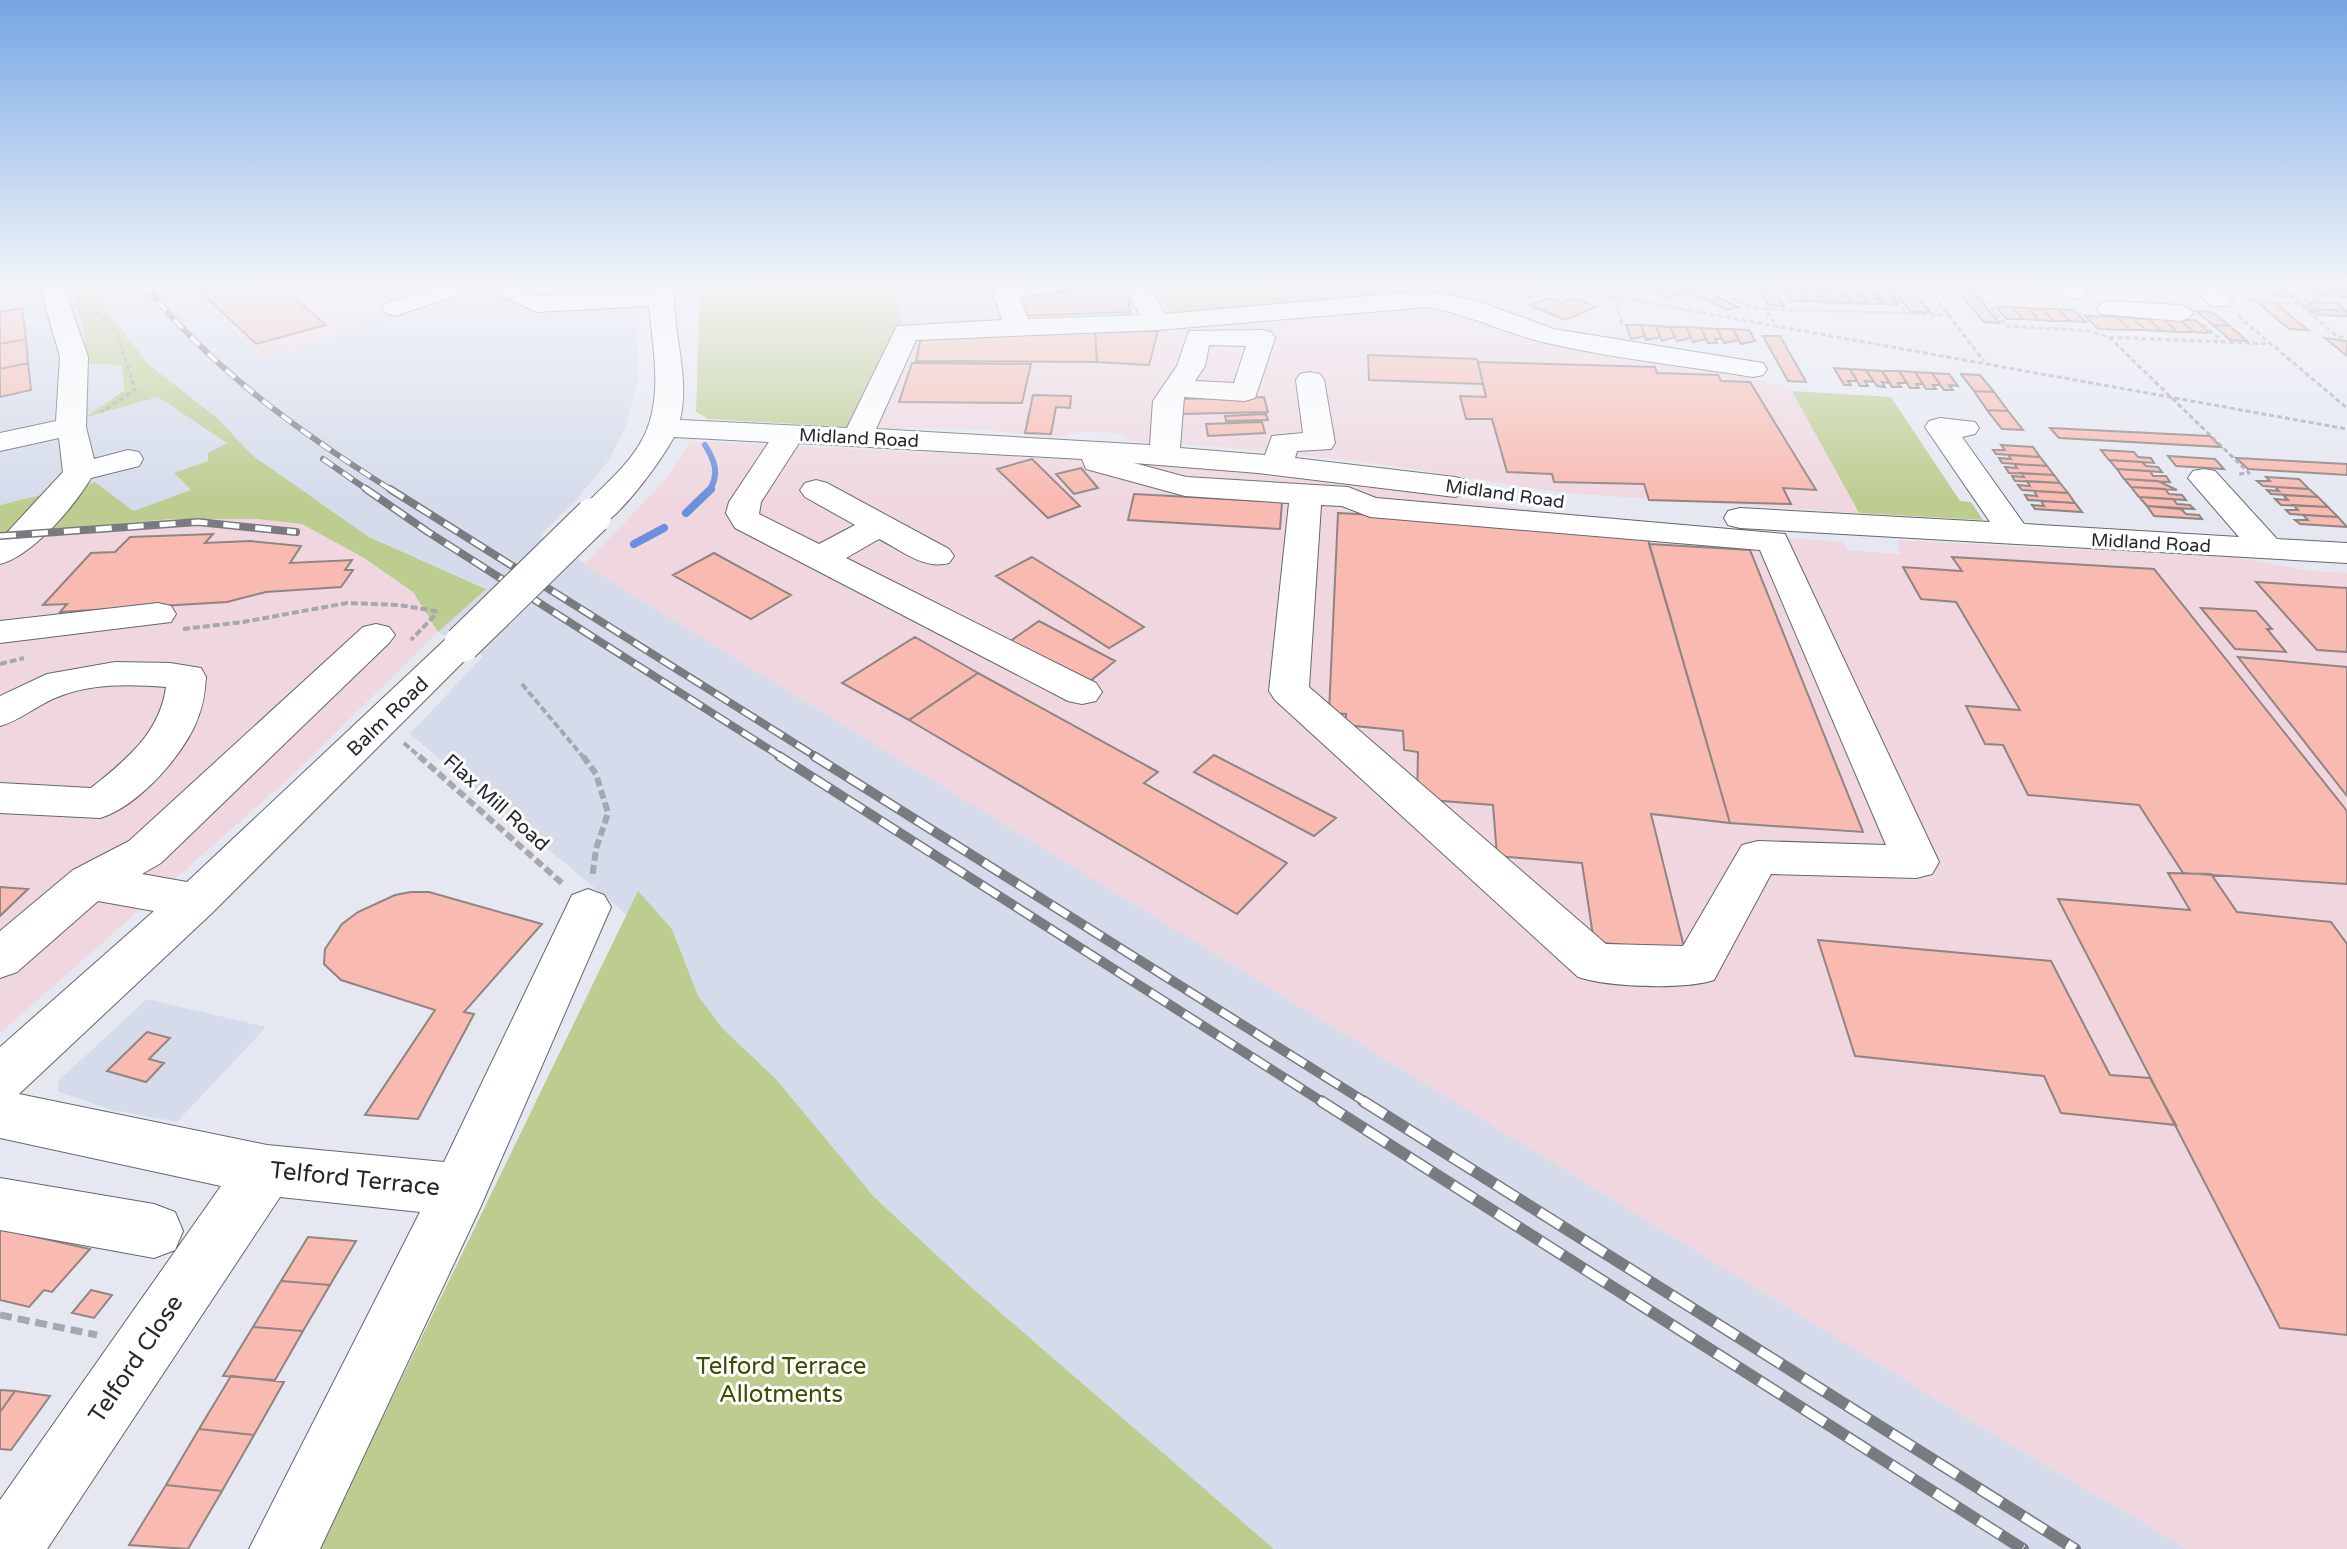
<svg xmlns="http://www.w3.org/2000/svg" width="2347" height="1549" viewBox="0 0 2347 1549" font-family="'Varela Round',sans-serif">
<rect width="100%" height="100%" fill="#e5e8f1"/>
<path fill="#d5dbeb" d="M0 283H70L84 334 86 364 121 365 125 390 88 417 158 397 228 443 209 461 175 474 192 490 132 511 95 482 0 505Z
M100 283H194L225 324 400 314 355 291 380 283H467L526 309 638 306V378L626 426 609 460 577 499 540 536 1993 1434 2188 1549H1274L972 1288 874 1197 775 1078 723 1030 698 996 672 929 638 892 627 915 410 734 483 656 438 632 485 588 369 537 252 455 148 364 103 305Z
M147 999 266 1027 177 1122 112 1110 57 1091 59 1080Z"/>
<path fill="#f0d7df" d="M194 283H380L356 291 401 314 263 359 225 324Z
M467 283H647L638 306 526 309Z
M1385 302 1493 313 1650 355 1790 387 1859 513 1565 493 1372 463 1210 446 1129 441 1118 433 1077 432 1063 438 972 429 864 428 906 332Z
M691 441 1186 465 1319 477 1548 512 1743 529 1756 536 1842 542 1848 550 1900 554 1898 540 2238 558 2312 571 2347 573V1549H2188L1993 1434 584 565 665 480Z
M171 519H257L302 524 364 558 413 592 438 632 295 773 0 1033V534Z"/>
<path fill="#ead8e9" d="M891 283H1009L997 285 990 291 1011 328 906 332Z"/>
<path fill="#bdcc8f" d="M70 283H100L103 305 148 364 217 418 252 455 369 537 486 589 438 632 413 592 364 558 302 524 257 519H171L0 534V505L95 482 133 511 191 490 174 473 208 461V453L227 443 158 397 84 418 125 390 121 365 86 364 84 334Z
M703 283H891L906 332 864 428 708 419 696 412 700 290Z
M1166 283H1486L1456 303 1176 320 1147 287Z
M1792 391 1891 397 1960 501 1971 502 1983 520 1859 513Z
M638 891 672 929 698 996 723 1029 775 1078 874 1197 972 1288 1274 1549H319Z"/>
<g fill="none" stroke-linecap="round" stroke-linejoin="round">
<path stroke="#6a90dd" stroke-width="6" d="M705 445C715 461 720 474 709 491"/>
<path stroke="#6a90dd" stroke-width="8" d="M686 513 711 489
M634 544 664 528"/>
</g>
<path fill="#f9bab1" stroke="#8f8583" stroke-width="2" d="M220 283H277L326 325 256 344 198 289Z
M1689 283 1738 307 1727 310 1689 292 1666 298 1655 292Z
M1770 283 1784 306 1768 305 1756 285 1723 283Z
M1950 283H1965L2000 323 1984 322Z
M2261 283H2277L2293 297 2276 296Z
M2311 284 2340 286 2347 292 2309 290 2305 286 2314 287Z
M1890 285 1908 286 1930 312H1911Z
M1127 290 1130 312 1021 316 1022 294Z
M1785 290H1800L1807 301H1792Z
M1800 290 1815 291 1822 302 1807 301Z
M2319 290 2347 292V297L2317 295 2312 292 2321 293Z
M1815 291H1829L1837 303 1822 302Z
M1829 291 1845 292 1852 303H1837Z
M1845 292H1859L1868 304 1852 303Z
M1859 292 1874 293 1883 304H1868Z
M1874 293H1889L1898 305 1883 304Z
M1550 298 1562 303 1574 298 1596 307 1565 320 1530 305Z
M2257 302 2275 303 2308 330 2289 329Z
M2308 302 2337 303 2346 311 2308 309 2303 305 2312 306Z
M1996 307H2012L2023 319H2007Z
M2012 307 2027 308 2039 320 2023 319Z
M22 308 26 339 0 344V312Z
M2027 308 2043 309 2054 321 2039 320Z
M2043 309H2058L2070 321H2054Z
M2058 309 2074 310 2086 322 2070 321Z
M2317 309 2346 311 2347 316 2315 315 2311 311 2320 312Z
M2196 311 2212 312 2230 326 2213 325Z
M2085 316 2117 317 2130 330 2098 329Z
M2117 317 2132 318 2146 330H2130Z
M2132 318 2148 319 2162 331 2146 330Z
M2148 319H2164L2177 332 2162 331Z
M2164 319 2179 320 2194 332H2177Z
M2179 320H2195L2210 333 2194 332Z
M1626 325H1641L1645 336 1631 339Z
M1641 325 1656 326 1660 337 1646 340Z
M2213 325 2230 326 2247 341 2230 340Z
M1656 326 1670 327 1675 337 1662 341Z
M1670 327H1686L1691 338 1677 341Z
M1686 327 1701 328 1706 339 1693 342Z
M1701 328 1717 329 1722 339H1715L1717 343H1708Z
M1717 329H1733L1739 340 1724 343Z
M1733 329 1749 330 1755 341 1741 344Z
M1095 331 1097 362 916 361 921 337Z
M1158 331 1149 365 1097 362 1095 332Z
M1763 336H1780L1806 382 1788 381Z
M2325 338 2347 341V356Z
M26 339 28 363 0 369V344Z
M1368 355 1477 359 1483 384 1369 380Z
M1478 362 1655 367 1657 373 1718 375 1721 381 1750 382 1816 490 1783 488 1791 504 1649 500 1644 484 1554 482 1552 474 1507 472 1492 419H1466L1460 396 1486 397Z
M28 363 31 390 0 397V369Z
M912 363 1031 364 1022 403 899 402Z
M1834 368 1850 369 1857 381H1848L1851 385H1844Z
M1850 369 1866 370 1874 382 1865 381 1868 386H1860Z
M1866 370 1882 371 1890 383 1882 382 1885 387 1877 386Z
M1882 371H1899L1907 383H1898L1901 387H1892Z
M1899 371 1915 372 1923 384H1916L1919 388H1910Z
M1915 372 1932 373 1940 385H1933L1936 389H1926Z
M1932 373 1949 374 1958 386 1949 385 1953 390H1944Z
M1961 374 1980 375 1994 392 1974 391Z
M1974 391 1994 392 2008 411 1987 410Z
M1033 395 1071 396 1070 408 1056 407 1051 434 1025 433Z
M1264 397 1268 412 1182 414 1180 399Z
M1987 410 2008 411 2023 430 2002 429Z
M1266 414 1268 420 1226 421 1225 416Z
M1262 422 1265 433 1208 436 1206 424Z
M2050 428 2210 436 2221 447 2059 438Z
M2001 445 2033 447 2040 457 1996 454 1993 450H2005Z
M2101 450 2134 452 2138 457 2151 458 2154 463 2109 460Z
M2008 455 2040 457 2047 466 2002 463 1999 458 2011 459Z
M2168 456 2215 459 2224 469 2176 466Z
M2236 458 2347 464V475L2248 469Z
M1032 459 1080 506 1048 518 997 469Z
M2109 460 2142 462 2146 466 2158 467 2162 472 2117 469Z
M2014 464 2047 466 2054 475 2009 473 2005 467 2017 468Z
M1081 468 1098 488 1074 494 1056 474Z
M2117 469 2150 471 2153 476H2166L2170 482 2124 479Z
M2021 473 2054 475 2060 483 2015 481 2012 476 2024 477Z
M2266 477 2299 479 2309 489 2263 486 2257 481H2270Z
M2124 479 2158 481 2177 490 2131 487Z
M2027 481 2060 483 2068 493 2022 490 2018 485 2030 486Z
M2131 487 2165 489 2169 494 2182 495 2186 500 2139 497Z
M2275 487 2309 489 2318 497 2271 494 2267 490 2279 491Z
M2034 491 2068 493 2075 503 2028 500 2025 495 2037 496Z
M1134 494 1282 502 1280 529 1128 520Z
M2283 495 2318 497 2328 507 2281 505 2275 499 2288 500Z
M2139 497 2173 499 2177 504 2190 505 2194 509 2147 506Z
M2041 501 2075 503 2082 512 2035 509 2032 505 2044 506Z
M2293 505 2328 507 2338 517 2290 514 2286 510H2298Z
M2147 506 2181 509 2186 514 2199 515 2202 519 2154 516Z
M1338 513 1645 529 1730 823 1651 814 1685 951 1594 942 1582 863 1497 856 1493 805 1417 799 1418 752 1404 750 1403 731 1346 725V714L1329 713Z
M2303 515 2338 517 2347 527 2300 524 2295 520H2308Z
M213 534 205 543 250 541 301 546 290 563 352 560 345 570H353L341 587 266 592 227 602 60 612 67 604 43 605 91 553 115 552 130 537Z
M1649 544 1750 550 1863 832 1730 823Z
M714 553 791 595 751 619 673 575Z
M1032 557 1144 627 1109 648 996 576Z
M1952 557 2154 569 2347 811V884L2183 873 2139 805 2028 795 2003 745 1985 744 1966 706 2020 710 1956 602 1921 599 1903 567 1962 571Z
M2256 582 2347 588V652L2317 650Z
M2201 608 2256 611 2272 629H2267L2286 652 2235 649Z
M1039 621 1115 661 1089 682 1009 642Z
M915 637 978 673 909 720 842 683Z
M2238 657 2347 667V796Z
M978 673 1158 772 1144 783 1287 863 1237 914 909 720Z
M1214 755 1336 818 1314 836 1194 772Z
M2168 873 2211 874 2237 912 2331 922 2347 944V1335L2280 1328 2058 899 2190 910Z
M0 887 28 889 0 916Z
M411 892H429L542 924 464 1012 474 1014 418 1119 365 1115 435 1010 341 980 324 964 325 949 342 924 358 912 395 895Z
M1818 940 2051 961 2110 1075 2150 1078 2176 1125 2061 1113 2044 1076 1855 1056Z
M147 1032 170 1038 149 1059 164 1063 146 1082 107 1071Z
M0 1229 90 1249 52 1292 44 1290 29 1307 0 1300Z
M308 1237 356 1241 330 1285 281 1281Z
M281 1281 330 1285 303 1331 253 1327Z
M91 1290 112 1295 94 1318 72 1313Z
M253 1327 303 1331 275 1380 223 1376Z
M231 1376 284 1382 254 1435 199 1429Z
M0 1390 15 1391 0 1412Z
M15 1391 50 1396 11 1450 0 1449V1412Z
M199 1429 254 1435 222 1491 166 1485Z
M166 1485 222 1491 188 1549 129 1545Z"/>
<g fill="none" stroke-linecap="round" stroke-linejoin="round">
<g stroke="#64676f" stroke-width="2">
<path id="minor" d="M42 283H62L64 287 88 357 86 427 94 459 128 450 139 452 143 459 139 466 91 478C74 507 32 556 0 564V540L63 472 59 438 0 451V433L56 421 60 357 40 287Z
M447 283 456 286 460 291 456 296 395 316 386 313 382 308 386 303Z
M483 283H515L540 296 649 291 651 283H675C670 329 691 374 680 420L847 428 897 326 1002 320 992 291 996 286 1005 283H1077L1074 288 1020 297 1028 319 1140 315 1121 283H1146L1165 314 1427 291 1477 301 1554 329 1763 363 1767 369 1763 375 1753 377C1686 366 1617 359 1551 344 1508 335 1470 314 1427 307L1158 330 916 340 876 429 1150 445 1153 401 1177 366 1189 331 1262 330 1271 332 1275 338 1255 398 1245 401 1184 397 1180 448 1265 455 1272 436 1303 433 1296 380 1300 374 1310 372 1320 374 1324 380 1335 443 1331 449 1297 451 1295 458 1455 477 1466 480 1471 487 1466 494 1455 497 1258 473 1134 463 1186 477 1348 487 1376 498 1785 534 1939 862 1932 874 1916 878 1771 874 1714 980C1684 990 1608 987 1578 977L1275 700 1269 691 1289 503 1185 496 1086 469 1082 459 799 443 761 502 759 514 819 544 855 525 805 497 800 490 805 483 816 480 827 483 949 549 954 556 949 563C924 570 901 550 879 539L846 558 1096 683 1102 692 1096 701 1082 704 1068 701 735 528 726 513 729 502 769 442 674 437C661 461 627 507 606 522 598 527 590 525 581 523L577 516 581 509C602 487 628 466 642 440 664 400 653 349 649 306L536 312 486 288ZM1209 345 1246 346 1234 383 1195 381 1205 366ZM1321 505 1342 506 1370 517 1760 550 1886 845 1758 841 1742 845 1683 946 1606 944 1309 687Z
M2049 283H2078L2087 292 2083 297C2069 301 2057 295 2049 283Z
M2188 283H2215L2233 301 2229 306H2211Z
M2110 301 2180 305 2189 308 2193 313 2189 318 2180 321 2101 314 2097 309 2101 304Z
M1940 418 1975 422 1979 428 1975 434 1962 437 2024 524 2239 537 2188 478 2193 471 2204 469 2215 471 2277 539 2347 543V563L1740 528 1728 525 1724 518 1728 511 1740 508 1990 522 1925 427 1929 421Z
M158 603 171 606 176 614 171 622 0 643V621Z
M376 624 389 627 395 635 389 643 161 863 142 874 187 882 449 636 462 633 475 636 481 644 212 913 19 1094 267 1145 444 1162 572 895 588 889 604 895 611 907 480 1208 320 1549H249L420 1212 280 1197 47 1549H0V1500L221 1186 0 1138V1047L154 911 98 901 17 972 0 978V931L73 870 129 841 363 627Z
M115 662 170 663 201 668 206 677C205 690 204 702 199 715 187 752 138 807 100 818L0 813V783L91 788C126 760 160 733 166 687 130 684 89 683 55 698 36 706 21 720 0 726V696L47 674Z
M0 1178 154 1204 175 1212 183 1231 175 1250 154 1258 0 1230Z"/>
</g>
<path stroke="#a5a8af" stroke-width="3" stroke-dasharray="5 3" stroke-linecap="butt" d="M98 283 102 295 94 310 117 332 135 390 101 412
M1537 283 2347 429
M1703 283 1750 307 1765 309
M1924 283 1984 361
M1970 283 2007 326 2091 331 2108 337 2271 344
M2296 283 2319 301 2294 300 2338 337H2347
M1513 289 1532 298 1557 289
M2245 300 2299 304
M1906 313 1949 315
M2238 316 2347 408
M1774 323 1765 309 1906 313 1884 283
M1622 324 1614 297 1671 283
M2203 324 2222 341
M2109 337 2249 473 2238 474"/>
<path stroke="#a5a8af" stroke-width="4" stroke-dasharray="7 3" stroke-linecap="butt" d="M183 629 243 622 347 603 399 605 435 611 436 614 411 640
M0 664 24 658
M522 684 584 758
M404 743 421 758"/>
<path stroke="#a5a8af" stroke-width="6" stroke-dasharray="9 4" stroke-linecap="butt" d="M419 756 564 885
M583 756 596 774 608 813 596 849 592 878"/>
<path stroke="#a5a8af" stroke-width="7" stroke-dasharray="12 6" stroke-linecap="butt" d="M0 1315 97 1335"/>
<use href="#minor" fill="#fff" fill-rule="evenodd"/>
<g stroke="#787b80" stroke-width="6">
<path id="rail-far3" d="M143 283C211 369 301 433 393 491
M323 459 369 491"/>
</g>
<g stroke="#787b80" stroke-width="8">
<path id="rail-far2" d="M366 489 428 532 783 758
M390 489 818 758
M0 536 198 522 296 532"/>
</g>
<g stroke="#787b80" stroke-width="10">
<path id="rail-far1" d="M779 756 1324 1103
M814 756 1367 1103"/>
</g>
<g stroke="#787b80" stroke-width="12">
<path id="rail" d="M1321 1101 2023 1549
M1363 1101 2075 1549"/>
</g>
<use href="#rail-far3" stroke="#fff" stroke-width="4" stroke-dasharray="12" stroke-linecap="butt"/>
<use href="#rail-far2" stroke="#fff" stroke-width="5" stroke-dasharray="16" stroke-linecap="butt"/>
<use href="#rail-far1" stroke="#fff" stroke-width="7" stroke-dasharray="20" stroke-linecap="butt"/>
<use href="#rail" stroke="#fff" stroke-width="9" stroke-dasharray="26" stroke-linecap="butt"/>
<g stroke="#64676f" stroke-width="38" stroke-linecap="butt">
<path id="minor-bridge" d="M462 644 593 516"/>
</g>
<use href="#minor-bridge" stroke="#fff" stroke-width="36"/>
</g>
<linearGradient id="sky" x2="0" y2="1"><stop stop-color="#75a6e4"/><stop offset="0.57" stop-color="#f3f5f9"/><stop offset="1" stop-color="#f3f5f9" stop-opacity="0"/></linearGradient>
<rect width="2347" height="500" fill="url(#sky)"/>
<g text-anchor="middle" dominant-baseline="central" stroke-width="6" stroke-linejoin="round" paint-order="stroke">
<g font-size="18" fill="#26282b" stroke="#fff">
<text transform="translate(859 438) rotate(3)">Midland Road</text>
<text transform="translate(1505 494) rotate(8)">Midland Road</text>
<text transform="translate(2151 543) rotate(3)">Midland Road</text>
</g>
<g font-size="20" fill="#26282b" stroke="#fff">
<text transform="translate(388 717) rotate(-44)">Balm Road</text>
<text transform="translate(496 803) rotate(42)">Flax Mill Road</text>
</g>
<g font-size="24" fill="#26282b" stroke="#fff">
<text transform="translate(355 1179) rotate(6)">Telford Terrace</text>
<text transform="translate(136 1359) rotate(-56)">Telford Close</text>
</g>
<g font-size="24" fill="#404c01" stroke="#fff">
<text x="781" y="1366">Telford Terrace<tspan x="781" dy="28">Allotments</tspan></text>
</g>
</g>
</svg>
